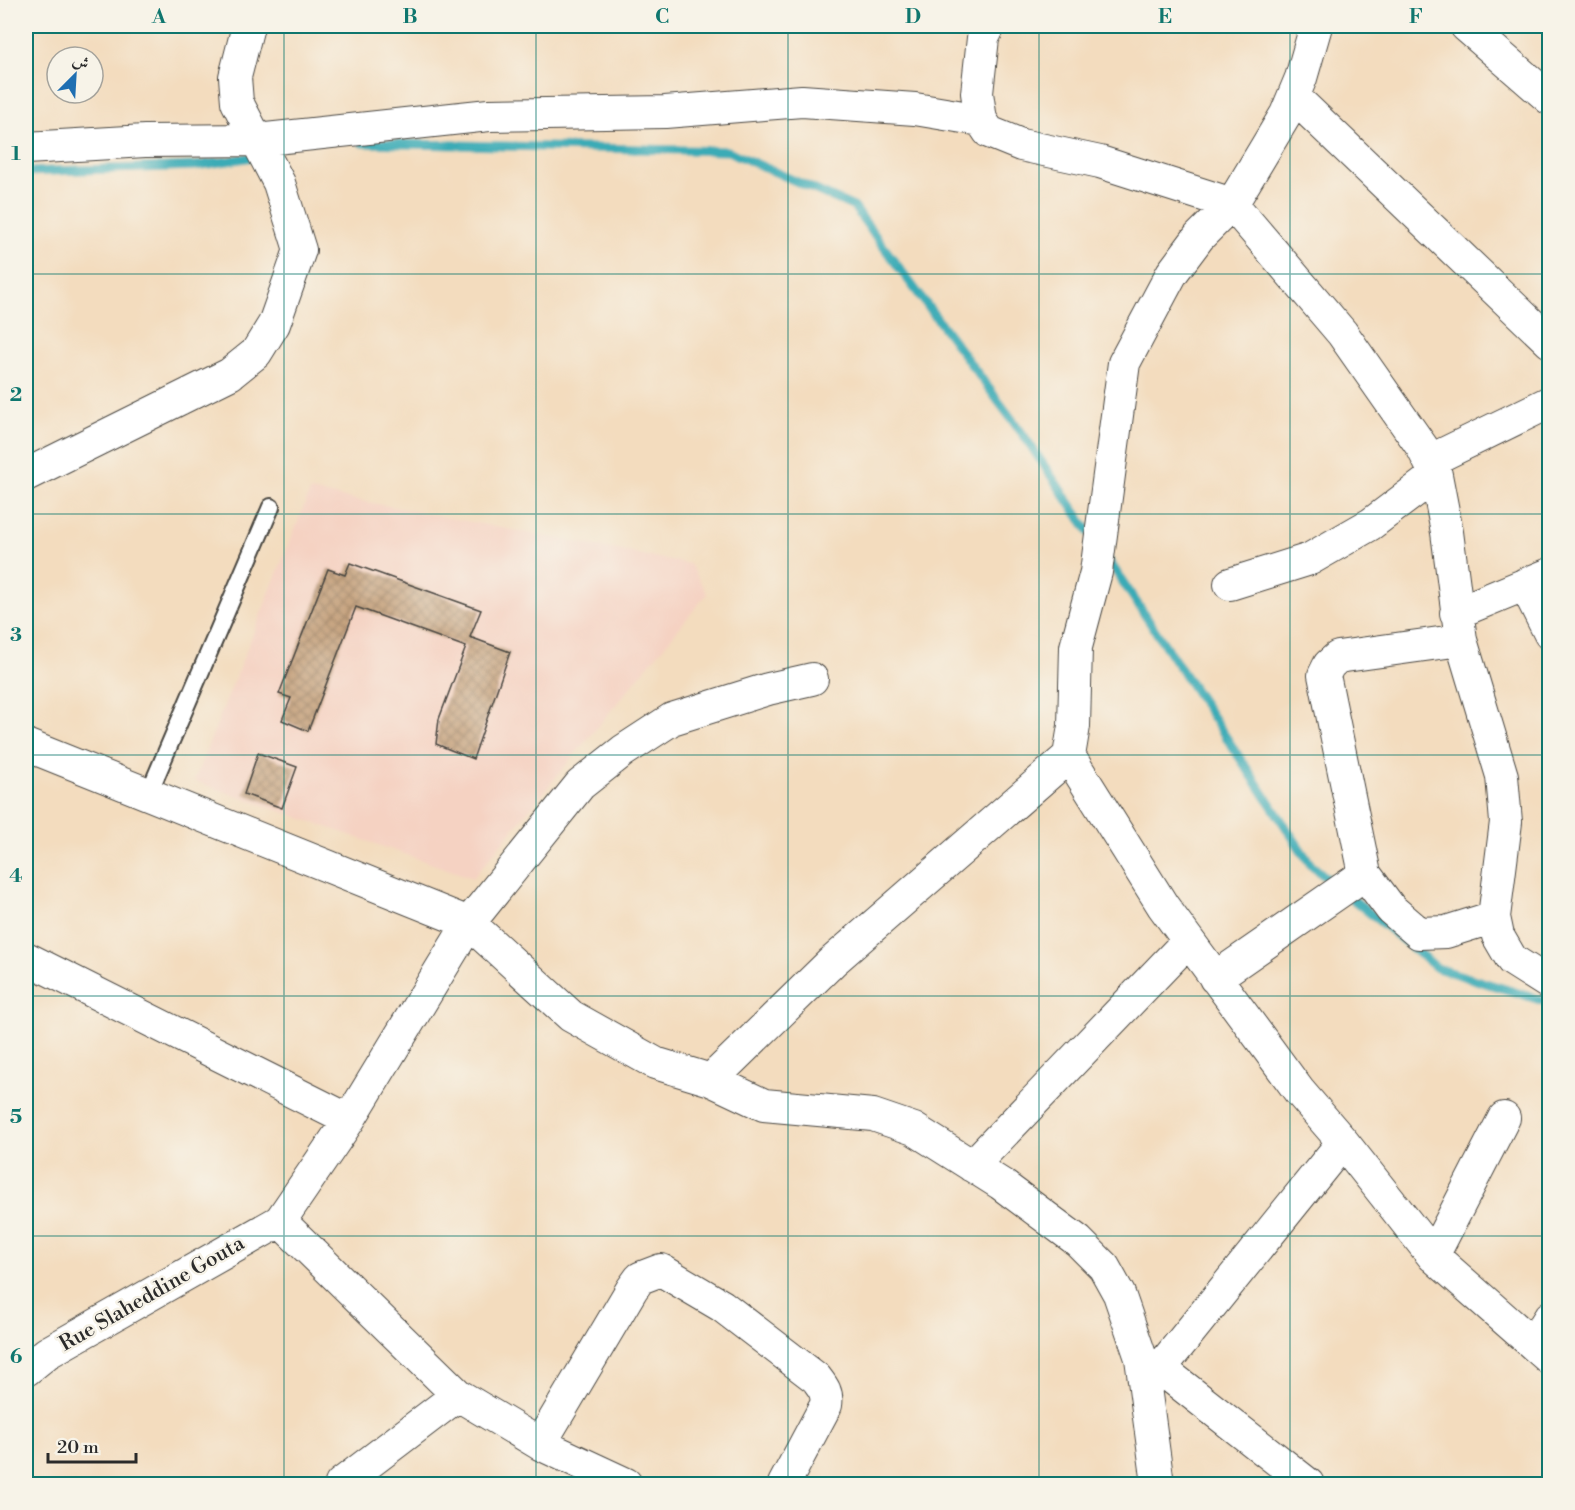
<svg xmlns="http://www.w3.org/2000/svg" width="1575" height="1510" viewBox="0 0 1575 1510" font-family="'Libre Bodoni',Amiri,serif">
<defs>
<pattern id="building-cross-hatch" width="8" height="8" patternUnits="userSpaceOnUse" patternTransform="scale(1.5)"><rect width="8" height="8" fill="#c39e78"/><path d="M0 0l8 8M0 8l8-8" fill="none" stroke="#9f8163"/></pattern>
</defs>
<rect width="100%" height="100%" fill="#f7f3e8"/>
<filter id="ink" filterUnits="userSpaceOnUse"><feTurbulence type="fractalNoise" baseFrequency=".0167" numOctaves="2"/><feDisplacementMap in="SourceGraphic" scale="12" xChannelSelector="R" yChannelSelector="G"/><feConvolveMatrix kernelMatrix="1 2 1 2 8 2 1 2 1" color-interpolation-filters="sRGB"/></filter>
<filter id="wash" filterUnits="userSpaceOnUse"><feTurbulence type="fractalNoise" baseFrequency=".008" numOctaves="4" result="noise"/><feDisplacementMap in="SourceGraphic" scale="24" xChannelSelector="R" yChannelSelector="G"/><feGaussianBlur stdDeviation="1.35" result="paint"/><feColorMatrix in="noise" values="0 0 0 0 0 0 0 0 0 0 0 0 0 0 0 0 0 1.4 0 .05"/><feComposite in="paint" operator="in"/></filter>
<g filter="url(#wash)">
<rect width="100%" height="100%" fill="#f3dcbe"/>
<path fill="#f5d2c2" d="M310 491 690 564 707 594 473 878 194 781Z"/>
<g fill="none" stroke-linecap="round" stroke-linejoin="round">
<path stroke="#3aabb6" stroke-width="9" d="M362 143 728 151 854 207 1022 433 1092 536
M26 172 195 166 259 156
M1107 558 1311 865 1437 968 1550 1003"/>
</g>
<g id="blocks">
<path fill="url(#building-cross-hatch)" d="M350 563 481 610 470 637 510 652 473 759 436 744 439 719 466 647 356 607 308 731 282 720 291 698 279 694 328 569 345 575Z
M258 753 297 767 282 808 244 794Z"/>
</g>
</g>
<g filter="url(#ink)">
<use href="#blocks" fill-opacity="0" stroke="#494641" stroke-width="1.5"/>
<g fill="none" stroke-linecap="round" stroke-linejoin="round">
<g stroke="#494641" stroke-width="20">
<path id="service" d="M148 795 271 507"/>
</g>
<g stroke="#494641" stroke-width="34">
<path id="minor" d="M989 26 983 38 977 93 981 120 989 132 1021 145 1100 162 1232 204 1342 333 1422 447 1436 475 1447 532 1461 640 1502 776 1506 822 1494 917 1498 936 1512 960 1550 984
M1316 26 1301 78 1286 114 1232 204 1199 237 1172 273 1124 363 1096 572 1076 647 1074 726 1069 756 1163 906 1299 1091 1343 1142
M1466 26 1550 99
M1294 97 1550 342
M26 148 145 141 257 140 489 115 665 112 802 101 915 109 981 120
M1429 461 1550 402
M26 475 230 374 256 353 274 324 300 250 279 183 237 102 235 77 248 26
M1230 584 1310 559 1371 524 1436 475
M1525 584 1550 634
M1456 613 1550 574
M1461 640 1338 657 1329 665 1324 675 1365 874 1391 909 1419 933 1446 932 1494 917
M812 679 768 689 672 719 623 751 580 785 469 923 571 1016 655 1063 711 1080 764 1105 873 1115 914 1129 1001 1184 1078 1241 1104 1267 1119 1294 1141 1358 1158 1484
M26 745 469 923 349 1120 280 1221 458 1395 540 1444 626 1484
M26 958 349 1120
M1215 978 1365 874
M711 1080 832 962 1069 756
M972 1166 1188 941
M1433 1256 1504 1118
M1533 1344 1550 1317
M1161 1369 1308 1484
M26 1370 47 1353 280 1221
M1146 1386 1343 1142 1433 1256 1550 1359
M540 1444 632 1289 640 1278 661 1270 722 1306 816 1378C823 1387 828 1393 826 1405L784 1484
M341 1484 458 1395"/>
</g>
<use href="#service" stroke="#fff" stroke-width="16"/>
<use href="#minor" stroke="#fff" stroke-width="32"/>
</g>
</g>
<path fill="none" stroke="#0f766e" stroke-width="1.5" stroke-opacity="0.55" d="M284 26V1484M536 26V1484M788 26V1484M1039 26V1484M1290 26V1484M26 274H1550M26 514H1550M26 755H1550M26 996H1550M26 1236H1550"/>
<g text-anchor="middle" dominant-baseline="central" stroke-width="5" stroke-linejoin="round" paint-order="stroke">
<g font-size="21" fill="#2b2b2b" stroke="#f7f3e8">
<text transform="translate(152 1294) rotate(-30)">Rue Slaheddine Gouta</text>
</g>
</g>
<rect width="1575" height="1510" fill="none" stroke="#f7f3e8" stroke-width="66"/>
<g transform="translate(75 75) rotate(24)"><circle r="28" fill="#f7f3e8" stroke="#a5a39c" stroke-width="1.5"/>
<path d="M0-4.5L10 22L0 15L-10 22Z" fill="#1f6fb2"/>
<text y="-9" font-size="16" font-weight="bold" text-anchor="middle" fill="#2b2b2b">ش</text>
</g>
<path d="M48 1453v9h88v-9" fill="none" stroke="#2b2b2b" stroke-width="3"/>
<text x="57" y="1453" font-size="18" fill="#2b2b2b" stroke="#f7f3e8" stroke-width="4.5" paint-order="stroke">20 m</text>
<rect x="33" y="33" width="1509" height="1444" fill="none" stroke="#0f766e" stroke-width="2"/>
<g font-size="20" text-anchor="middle" font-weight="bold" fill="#0f766e">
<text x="159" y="23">A</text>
<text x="410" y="23">B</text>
<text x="662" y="23">C</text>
<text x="913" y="23">D</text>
<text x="1165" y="23">E</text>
<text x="1416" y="23">F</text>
<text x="16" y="160">1</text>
<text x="16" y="401">2</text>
<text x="16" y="641">3</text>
<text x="16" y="882">4</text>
<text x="16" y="1123">5</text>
<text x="16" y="1363">6</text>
</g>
</svg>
